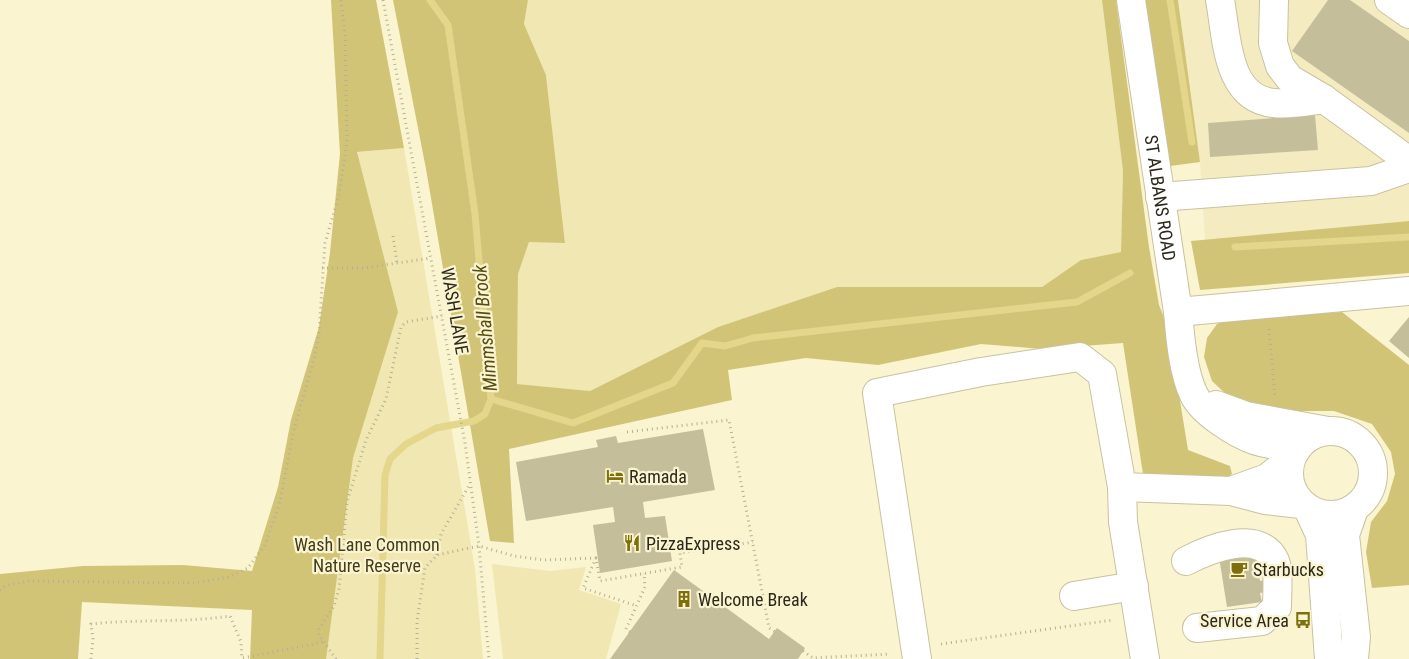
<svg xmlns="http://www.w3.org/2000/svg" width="1409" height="659" viewBox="0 0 1409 659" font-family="'Roboto Condensed',sans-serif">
<rect width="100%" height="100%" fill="#faf4d0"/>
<path fill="#f4ecc0" d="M1178 0H1409V221L1205 240 1200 162Z"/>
<path fill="#f1e7b2" d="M528 0H1102L1123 171 1121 252 1081 260 1042 287H837L718 327 590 391 517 384 518 274 529 242H565L546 75 524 24Z
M404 148 475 569 483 659H250L291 420 319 327 330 253 340 154Z
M492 564 550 571 586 567 579 590 621 604 606 659H503Z"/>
<path fill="#d2c477" d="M331 0H376L404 148 357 152 398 312 353 458 326 659H250L252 610 82 602 78 659H0V574L83 566 183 565 252 571 278 487 291 420 319 327 330 253 340 154Z
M393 0H528L524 24 546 75 565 243 529 242 518 274 517 384 590 391 718 327 837 287H1042L1081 260 1121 252 1123 171 1102 0H1116L1149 247 1159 305 1168 327 1188 450 1230 466 1232 474 1223 481 1178 482 1143 474 1123 343 1042 349 981 344 878 365 806 358 728 370 732 400 509 449 514 543 490 541 426 169Z
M1143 0H1178L1200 162 1170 166Z
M1409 221V273L1200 290 1191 241Z
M1342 312 1409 365V585L1372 588 1366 552 1371 522 1387 501 1395 474 1391 452 1372 424 1334 411H1291L1258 407 1229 397 1212 381 1204 357 1207 338 1217 324 1232 318Z"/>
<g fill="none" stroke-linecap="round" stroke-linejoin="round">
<path stroke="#e4d68a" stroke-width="7" d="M1170 0 1192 142
M1235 247 1409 237
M491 399 573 423 673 383 702 343 725 346 753 338 1077 302 1130 273
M380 659 385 475 390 459 406 444 436 428 474 421 485 414 491 399 475 214 448 25 430 0"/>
</g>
<path fill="#c4be9b" d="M1328 0H1350L1409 41V133L1292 51Z
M1315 115 1318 150 1210 157 1208 123Z
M1409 317V358L1389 341Z
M703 429 715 490 643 502 645 518 665 516 672 561 600 573 593 525 615 522 613 507 526 521 516 462 598 447 596 440 616 436 618 443Z
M1255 551 1260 581 1264 580 1266 592 1260 593 1262 602 1227 607 1219 557Z
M674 570 769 639 777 628 805 648 798 659H610Z"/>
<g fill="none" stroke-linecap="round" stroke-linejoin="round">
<g stroke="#c8c29f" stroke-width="30">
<g id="minor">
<path id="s1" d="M1131 0 1178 312C1180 336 1183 373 1194 395 1202 412 1236 434 1254 440 1268 445 1282 445 1296 450"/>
<path d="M1220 0C1227 37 1226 99 1274 103 1290 105 1307 101 1324 99"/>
<path d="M1274 0 1273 43 1280 66 1290 79 1324 99 1409 161"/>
<path d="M1389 0 1409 14"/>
<path d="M1160 197 1371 181 1409 168"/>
<path d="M1178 312 1409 291"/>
<path d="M1216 405 1246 416 1328 431"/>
<circle cx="1331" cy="473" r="42"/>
<path d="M1122 487 1231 491 1265 500 1301 504"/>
<path d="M1231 491 1267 478 1290 460"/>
<path d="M1308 509 1320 535 1329 659"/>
<path d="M1186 561C1209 549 1260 528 1275 561 1279 570 1277 597 1277 607L1262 621 1197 628"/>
<path d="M1074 596 1134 586"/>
<path d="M917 659 877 393 981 372 1080 357 1102 374 1122 487 1123 522 1145 659"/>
<path d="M1354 659 1356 637 1345 535 1354 509"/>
</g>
</g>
<path stroke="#b5b094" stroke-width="3" stroke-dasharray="1 4" stroke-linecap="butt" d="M383 0 465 443 479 546 489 659
M393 236 397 263
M322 268H364L431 258
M1269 329 1275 397
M627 432 729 420 769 628 775 632
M437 555 441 534 470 484
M596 558 583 588 637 606
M0 590 5 586 29 581 194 583 229 577 248 568 265 545 280 502 294 429 314 359 319 333 325 243 339 195 347 141 345 33 341 0
M630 632 626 629 645 587 644 573
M941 644 1113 620
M803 651 813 658 890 654
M243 658 323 642
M91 659 93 639 91 624C137 619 184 623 230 616L241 642 242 659
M336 659 319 635V629L334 606 339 589 347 502 366 440 386 399 401 327 406 322 442 316
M417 659V621L425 568 437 555 479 546 514 556 544 560 596 558 600 581 682 567 680 553 753 542"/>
<use href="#minor" stroke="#fff" stroke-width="28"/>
</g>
<defs>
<g id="hotel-bare" transform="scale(1.35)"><path d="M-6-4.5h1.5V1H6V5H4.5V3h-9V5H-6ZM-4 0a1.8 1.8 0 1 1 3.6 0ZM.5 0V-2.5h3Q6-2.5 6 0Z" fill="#7e6f0c" stroke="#faf4d0" stroke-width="2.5" paint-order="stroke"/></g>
<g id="restaurant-bare" transform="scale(1.35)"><path d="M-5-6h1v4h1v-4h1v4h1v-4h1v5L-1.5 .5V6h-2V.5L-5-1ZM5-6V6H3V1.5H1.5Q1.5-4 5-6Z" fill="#7e6f0c" stroke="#faf4d0" stroke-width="2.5" paint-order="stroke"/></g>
<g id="cafe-bare" transform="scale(1.35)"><path d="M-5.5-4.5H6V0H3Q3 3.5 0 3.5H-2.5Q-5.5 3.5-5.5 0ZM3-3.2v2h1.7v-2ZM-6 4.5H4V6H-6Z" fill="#7e6f0c" stroke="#faf4d0" stroke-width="2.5" paint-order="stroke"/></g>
<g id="building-bare" transform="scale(1.35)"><path d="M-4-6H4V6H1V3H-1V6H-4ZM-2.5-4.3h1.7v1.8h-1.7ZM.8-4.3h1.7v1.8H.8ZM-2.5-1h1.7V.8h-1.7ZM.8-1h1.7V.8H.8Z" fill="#7e6f0c" stroke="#faf4d0" stroke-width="2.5" paint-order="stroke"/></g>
<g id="bus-bare" transform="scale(1.35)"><path d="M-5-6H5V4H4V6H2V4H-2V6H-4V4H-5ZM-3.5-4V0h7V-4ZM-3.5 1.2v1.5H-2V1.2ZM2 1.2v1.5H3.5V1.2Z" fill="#7e6f0c" stroke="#faf4d0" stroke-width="2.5" paint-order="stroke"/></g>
</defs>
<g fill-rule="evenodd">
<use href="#hotel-bare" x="615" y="476"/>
<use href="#restaurant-bare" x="632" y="543"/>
<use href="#cafe-bare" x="1239" y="569"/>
<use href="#building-bare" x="684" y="599"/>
<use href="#bus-bare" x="1303" y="620"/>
</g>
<g text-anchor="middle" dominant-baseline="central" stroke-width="4.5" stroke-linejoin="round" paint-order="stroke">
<g font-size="18" fill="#2c291c" stroke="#faf4d0">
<text stroke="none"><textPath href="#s1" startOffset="200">ST ALBANS ROAD</textPath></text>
<text transform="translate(455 311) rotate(80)">WASH LANE</text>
</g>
<g font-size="18" fill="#2c291c" stroke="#faf4d0" text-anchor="start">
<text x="629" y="476">Ramada</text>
<text x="646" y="543">PizzaExpress</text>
<text x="1253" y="569">Starbucks</text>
<text x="698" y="599">Welcome Break</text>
<text x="1289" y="620" text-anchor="end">Service Area</text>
</g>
<g font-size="18" fill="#423c1a" stroke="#faf4d0">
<text x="367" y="544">Wash Lane Common<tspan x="367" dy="21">Nature Reserve</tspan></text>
</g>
<g font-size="19" font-style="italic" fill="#574d13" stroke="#faf4d0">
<text transform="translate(485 328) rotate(-95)">Mimmshall Brook</text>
</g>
</g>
</svg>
